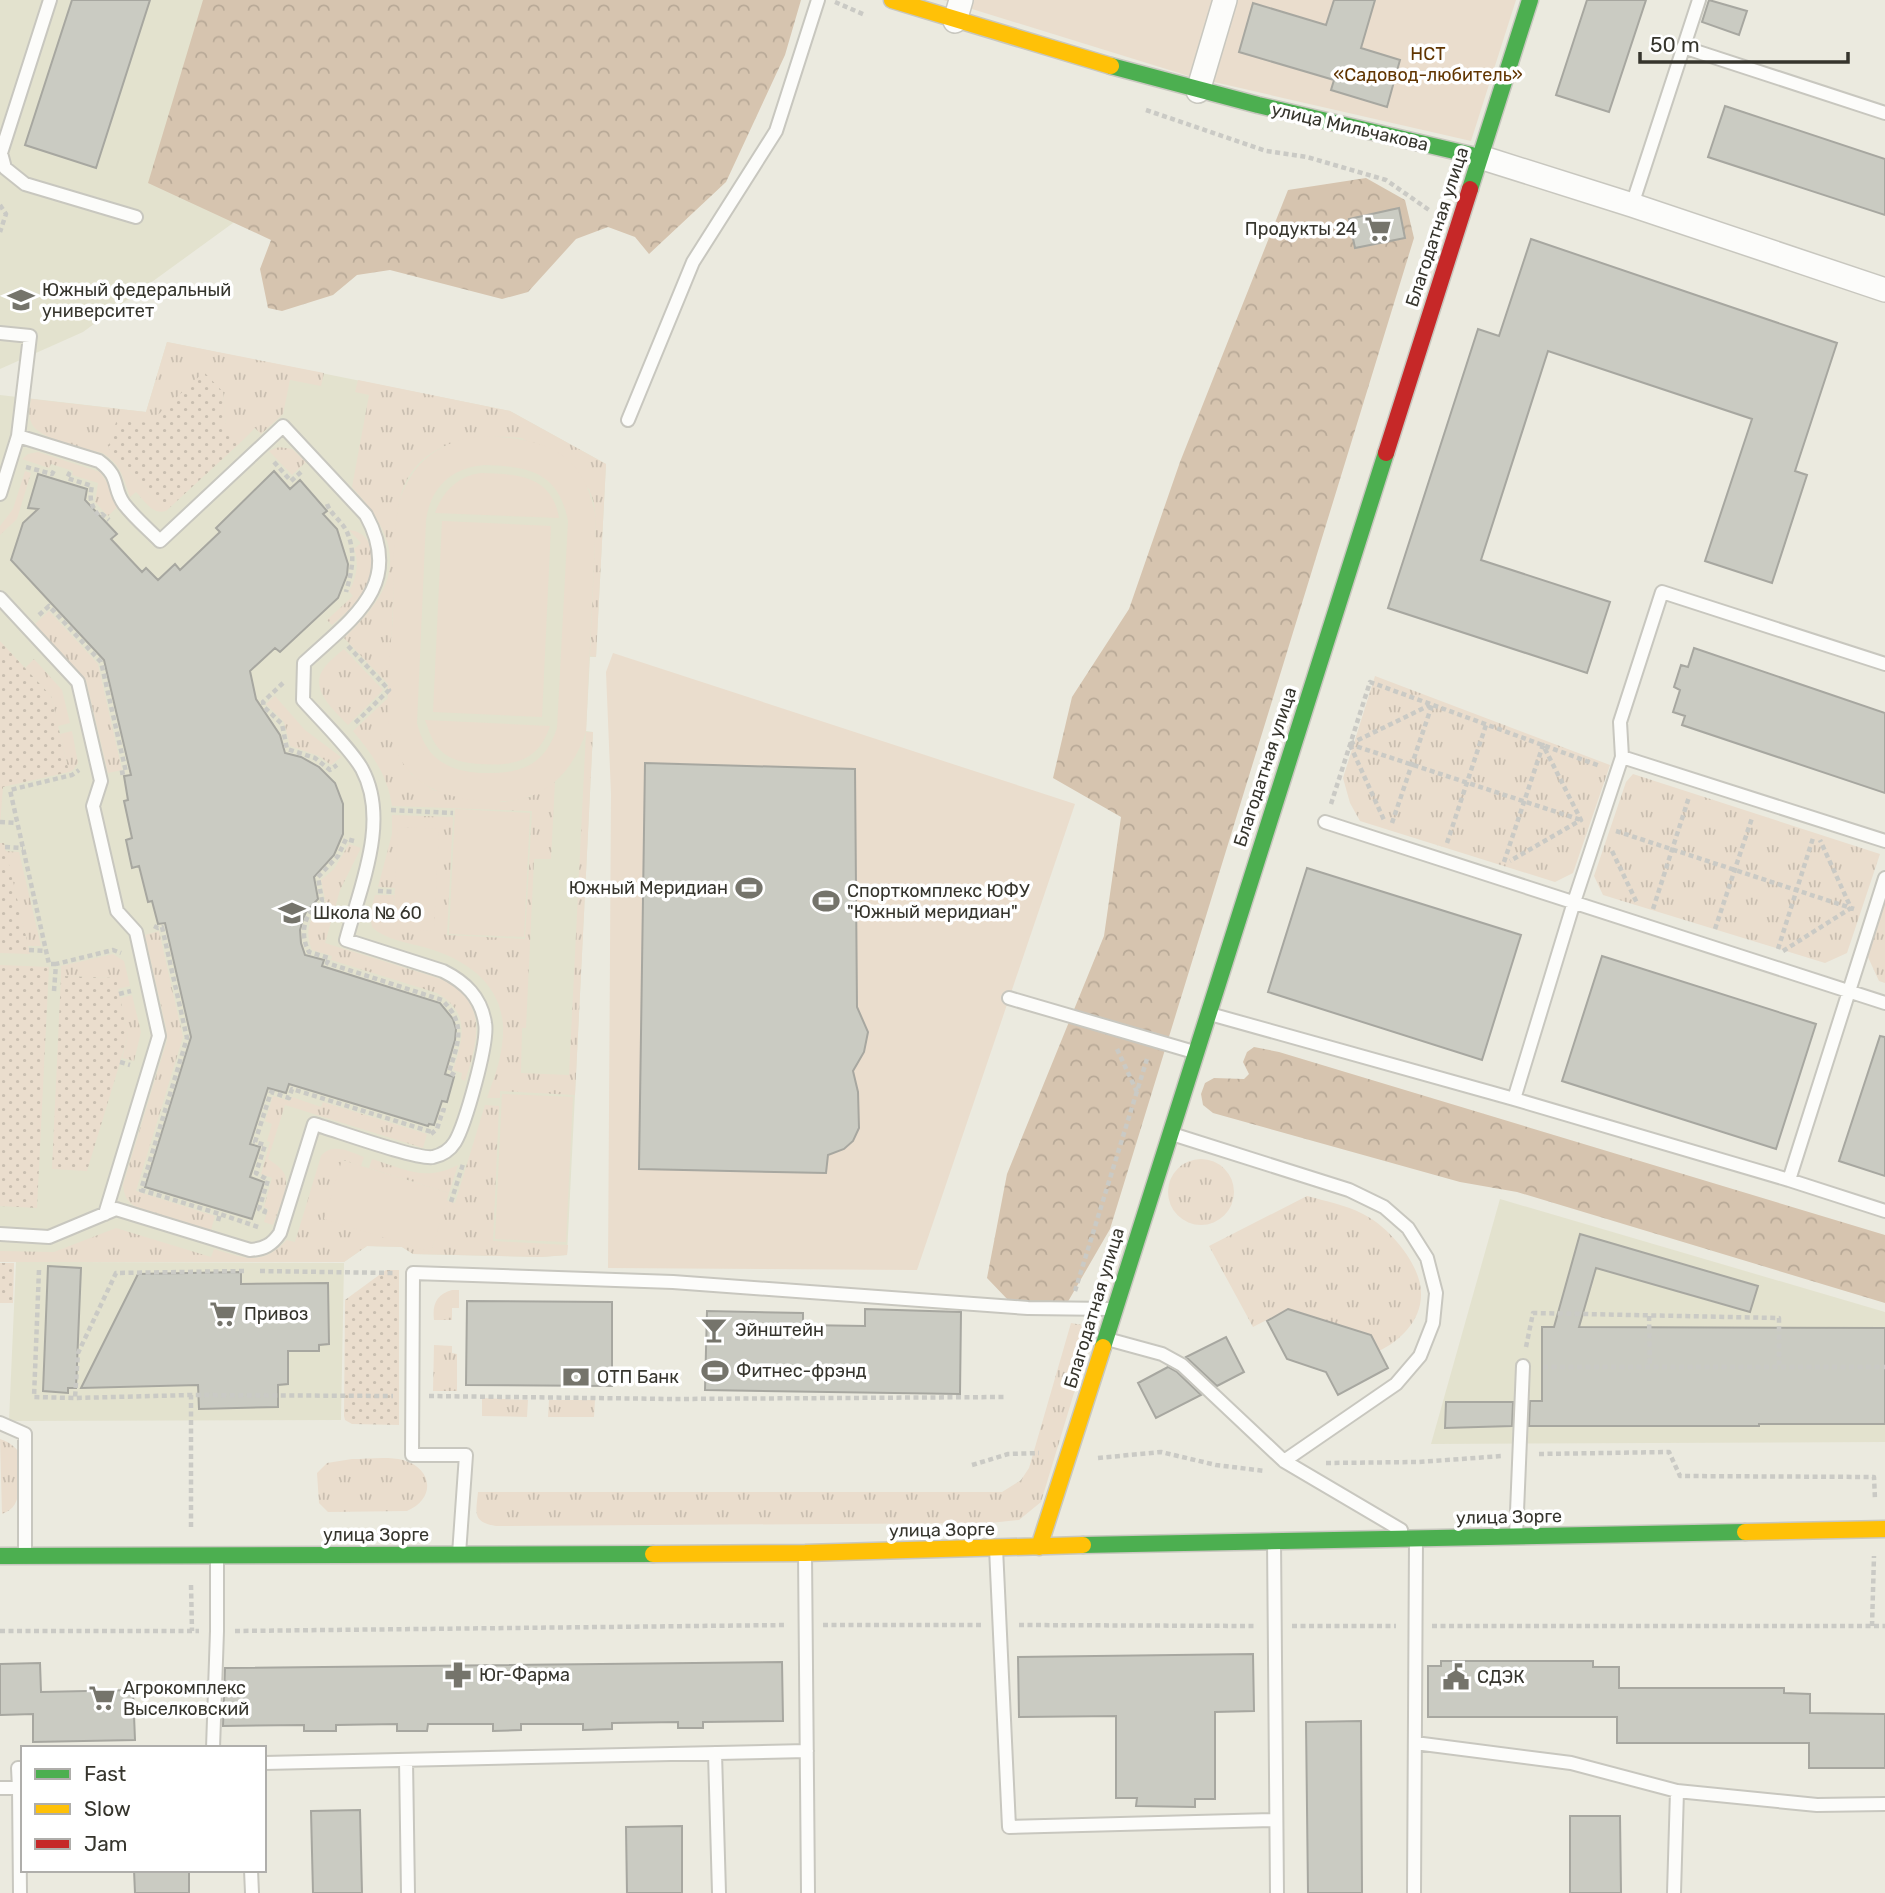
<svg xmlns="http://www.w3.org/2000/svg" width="1885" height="1893" viewBox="0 0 1885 1893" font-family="Rubik,sans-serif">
<defs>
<pattern id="grass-tufts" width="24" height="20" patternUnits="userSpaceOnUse" patternTransform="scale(1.75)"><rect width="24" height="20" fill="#eaddcd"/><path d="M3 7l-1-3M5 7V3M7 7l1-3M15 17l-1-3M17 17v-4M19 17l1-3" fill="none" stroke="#c9beb0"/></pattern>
<pattern id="forest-crowns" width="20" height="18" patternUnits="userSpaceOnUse" patternTransform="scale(1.75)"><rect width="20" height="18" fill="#d6c4af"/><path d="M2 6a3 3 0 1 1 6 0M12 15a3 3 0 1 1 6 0" fill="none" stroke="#b8a997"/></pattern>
<pattern id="park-dots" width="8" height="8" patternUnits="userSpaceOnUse" patternTransform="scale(1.75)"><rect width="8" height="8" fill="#eaddcd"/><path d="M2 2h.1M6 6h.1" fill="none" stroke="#c9beb0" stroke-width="1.8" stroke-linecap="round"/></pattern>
</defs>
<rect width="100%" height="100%" fill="#ebeadf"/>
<path fill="#e3e2ce" d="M0 0H380L266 199 83 332 0 369Z
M167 342 510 411 606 464 596 657H590L586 731 593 732 567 1255 541 1257 413 1254 402 1247 367 1246 344 1262H75L344 1263 341 1420 9 1421 16 1262H0V395L146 412Z
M1500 1199 1885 1312V1442L1431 1444Z"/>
<path fill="url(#grass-tufts)" d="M167 342 324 373 321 386 290 380 283 414 261 434 255 428 241 442 226 426 223 392 149 423 108 448 166 511C152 515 145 501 136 492L130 497C123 477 121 464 102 453 85 448 36 439 31 422 28 414 30 406 31 399L146 412Z
M358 380 510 411 606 464 596 657 590 656 596 519 594 503 589 489 522 438C470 433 411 442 399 504 395 526 395 550 394 573 393 610 391 647 389 685L344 638C402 584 406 546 352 487L369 395 355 392Z
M279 447 292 449 306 462 292 475 269 451Z
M38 452 100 472 108 484 117 507 108 516 95 502 98 483 72 475 73 471 51 464 49 468 22 459 28 454Z
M25 471 31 473 17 519 0 535V526L13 509Z
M349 530C382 533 374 579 360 598 352 608 342 616 332 625L327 620 353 596 349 591C357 577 359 563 354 549L361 543Z
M49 611 98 664 122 770 108 773 86 680 35 624Z
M344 649 383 690 348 725C335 711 308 689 324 668 329 661 337 655 344 649Z
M34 659 62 690 70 723 58 726 51 696 25 668Z
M1375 676 1610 765 1573 873 1555 882 1360 821 1350 803 1343 778Z
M275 696 305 730 341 757 331 765 319 756 290 746 284 722 266 704Z
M389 697 388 719 411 774 433 790 504 802 530 797 555 782 551 859H534L526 1028H522L521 1073 569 1075 586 732H593L575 1095 500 1091V1098H487C493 1081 500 1063 502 1045 510 992 474 962 427 948 410 943 385 940 372 927L370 914 375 895H394L393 929 398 828 395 888 378 887 392 834V815L453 817 447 935 525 939 532 811 392 806C388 776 372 754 353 731Z
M72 731 78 763 73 770 69 772 60 734Z
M1633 774 1880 854 1847 953 1825 963 1603 895 1594 876 1626 782Z
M349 844 361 848 340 890 325 943 441 979C489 1001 478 1041 465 1081L461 1079 462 1073 453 1070C463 1038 471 1013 437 993L331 960 332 956 312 950C304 930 309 916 326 904L321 880 334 869Z
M5 851 19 852 41 946H28Z
M1885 901V983L1879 981 1867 955Z
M159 931 183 1037 136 1191 215 1216 211 1230 136 1207C127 1202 124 1195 123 1185L167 1040 166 1028 145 935Z
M113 954 124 961 130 986 118 989 115 978 61 976V966Z
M132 995 141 1032 134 1061 122 1058 128 1036 120 998Z
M273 1096 290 1101 292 1097 321 1107 323 1102 427 1134 423 1148 285 1105 268 1159C274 1163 282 1168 285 1175 290 1189 277 1212 273 1225L264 1222 268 1209 264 1207 272 1178 261 1174 270 1142 267 1141 272 1124 265 1121Z
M485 1105 499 1106 493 1241 568 1245 567 1255 541 1257 413 1254 402 1247 367 1246 344 1262H0V1251L54 1252 116 1228 211 1257 214 1249C245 1258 261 1267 287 1240L295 1242 321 1156C333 1142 350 1152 364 1157L361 1166 342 1160 431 1252 446 1200 455 1203Z
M372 1159C404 1169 426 1182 458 1165L449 1193 369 1168Z
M1168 1192a33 33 0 1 1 66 0a33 33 0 1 1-66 0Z
M1307 1196C1325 1201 1346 1205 1363 1214 1388 1226 1421 1264 1421 1293 1422 1320 1400 1341 1379 1351L1288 1309 1253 1327 1209 1246Z
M452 1290H459V1308H452V1320H434C432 1304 437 1294 452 1290Z
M1071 1323 1094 1327 1041 1502 1019 1520 990 1523 496 1526C472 1522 476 1513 478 1492H1002L1021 1480 1029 1468Z
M434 1345 452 1346V1353L457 1354V1391H433Z
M482 1398 528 1400 527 1417 482 1416Z
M549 1400H595L594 1417H548Z
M0 1439C9 1442 19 1448 21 1458 23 1467 20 1496 15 1504 12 1509 7 1512 2 1514Z
M352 1459C367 1459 388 1456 403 1460 433 1468 436 1499 407 1511L328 1512 319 1503 317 1473 327 1463Z"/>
<path fill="url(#forest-crowns)" d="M203 0H801L785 55 726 182 649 254 635 237 608 227 576 239 528 292 502 299 390 270 357 275 333 295 282 311 268 308 260 269 271 240 148 183Z
M1366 178 1405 200 1414 238 1110 1229 1066 1305 1009 1301 987 1278 1007 1174 1104 936 1121 817 1053 778 1072 697 1129 609 1180 462 1288 190Z
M1254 1047 1279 1052 1885 1235V1303L1517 1192 1460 1182 1213 1113 1203 1105 1201 1094 1205 1083 1214 1078 1244 1079 1249 1074 1243 1062 1247 1052Z"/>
<path fill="url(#park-dots)" d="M204 372 223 392 226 425 241 442 166 511 108 448 117 419 149 423Z
M0 641 51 696 69 772 3 787 0 826Z
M0 843H4L30 954 0 953Z
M0 965 49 967 37 1208 0 1206Z
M61 976 116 978 128 1036 87 1171 52 1169Z
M0 1263H14L13 1303H0Z
M386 1270H399V1425L352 1424 345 1420 344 1416 345 1300Z"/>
<path fill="#eaddcd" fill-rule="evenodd" d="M943 0H1516L1471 141 1192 77Z
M485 436C546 439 585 452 596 519L586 732C577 757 566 776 543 790 526 801 507 802 487 801 449 799 413 788 396 751 391 741 389 730 388 720 386 685 391 649 393 614 394 578 392 538 399 503 401 494 405 486 410 478 426 451 454 438 485 436ZM484 465C528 466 559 472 568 521L557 728C544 768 518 774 480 773 463 772 447 768 434 756 425 747 420 735 417 723L426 520C431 487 451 468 484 465Z
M481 473C516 474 552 475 559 518L435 513C443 491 458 476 481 473Z
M442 521 551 526 542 717 433 712Z
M613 653 1075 804 917 1270 608 1268 611 794 606 672Z
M425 720 550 726C538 762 514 766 480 764 466 763 451 761 440 750 432 741 429 731 425 720Z
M455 809 530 813 524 937 449 934Z
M398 827 439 829 434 931 393 929Z
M502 1094 573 1097 566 1242 495 1239Z
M342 1160 449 1193 431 1252 324 1219Z"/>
<path fill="#cacbc2" stroke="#a7a7a0" stroke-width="2" d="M72 0H150L96 168 25 145Z
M1334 0H1375L1361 48 1400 60 1387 107 1331 90 1334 80 1239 52 1253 3 1326 25Z
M1587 0H1646L1609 112 1556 95Z
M1709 0 1747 11 1739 35 1702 22Z
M1725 106 1885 159V215L1708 157Z
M1399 208 1405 238 1355 248 1349 219Z
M1531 239 1837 343 1795 471 1807 475 1772 583 1705 561 1752 419 1548 351 1481 560 1610 602 1587 673 1388 608 1478 329 1499 336Z
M274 471 290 489 300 480 327 511 323 514 337 529 348 564 347 575 338 598 280 652 275 648 250 671 256 699 280 735 285 753 301 757 319 767 335 783 343 804V834L334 855 314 877 318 899 306 912 303 919 300 930 301 943 305 955 324 960 322 966 440 1003 453 1019 456 1029 455 1040 445 1074 454 1077 447 1102 442 1101 434 1125 429 1124 428 1126 289 1084 286 1093 268 1088 250 1144 260 1147 250 1177 264 1182 252 1219 145 1187 191 1037 165 923 158 924 152 901 148 902 139 866 132 868 126 840 132 838 124 801 128 800 124 776 131 775 104 660 11 560 23 523 38 509 28 508 38 474 87 489 85 500 117 534 111 539 142 572 146 568 158 580 175 564 180 570 220 532 216 528Z
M1694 648 1885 713V793L1682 725 1685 716 1673 712 1680 690 1674 687 1681 665 1688 667Z
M645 763 855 769 857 1007 868 1032 864 1052 853 1071 858 1092 859 1128 853 1141 844 1149 828 1155 826 1173 639 1169Z
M1307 868 1521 935 1482 1060 1268 992Z
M1602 956 1816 1024 1776 1149 1562 1081Z
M1880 1036 1885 1037V1176L1839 1161Z
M1580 1234 1758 1286 1750 1312 1596 1268 1579 1327 1885 1328V1424H1759V1426H1529L1530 1401H1542V1327H1554Z
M48 1266 81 1268 76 1388H68V1393L43 1391Z
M241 1272V1284L328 1283 329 1344 319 1345V1351H288V1384L278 1385V1407L199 1409 198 1385 81 1388 138 1274Z
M467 1301 612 1302V1386L466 1385Z
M865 1309 961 1312 960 1394 705 1390 707 1311 803 1313V1325L865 1326Z
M1288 1309 1371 1335 1388 1368 1338 1395 1326 1372 1287 1359 1267 1321Z
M1226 1337 1244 1372 1217 1386 1186 1357Z
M1168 1367 1177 1372 1201 1395 1156 1418 1138 1383Z
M1446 1402H1513L1512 1426 1445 1428Z
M1253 1654 1254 1711 1215 1712V1799H1195V1807L1136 1806 1137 1798H1116V1716L1019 1717 1018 1657Z
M1441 1661H1593V1667H1619V1688H1784V1693L1810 1694V1713L1885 1714V1768H1809V1743H1617V1717H1428V1666H1441Z
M782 1662 783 1721 703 1722V1728H678V1722L612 1723V1729L583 1730V1724H521V1730L493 1731V1724H428L427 1731H397V1724L336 1725V1731H304V1725L223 1726 225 1668Z
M40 1663 41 1692 133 1690 135 1740 33 1742V1714L0 1715V1664Z
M1361 1721 1362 1893H1308L1306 1722Z
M360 1810 362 1893H313L311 1811Z
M1570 1816H1620L1621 1893H1570Z
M682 1826V1893H627L626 1827Z
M134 1870H189V1893H135Z"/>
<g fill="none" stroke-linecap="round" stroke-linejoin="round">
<g stroke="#c8c7bf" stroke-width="16">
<path id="lane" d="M50 0 1 153 5 168 25 184 136 217
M1683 47 1885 113
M1632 205 1699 0
M0 333 30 336 18 436 0 494
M628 420 693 262 776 131 818 0
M0 598 78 682 101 781 93 806 117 911 136 932 159 1036 105 1214
M1885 664 1662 592 1620 722 1622 757 1885 841
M1325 822 1885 1003
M1009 998 1194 1052
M1210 1014 1514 1099 1789 1180 1885 1211
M1514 1099 1574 902 1622 757
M1172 1134 1349 1190 1384 1207 1408 1228 1427 1258 1436 1293 1433 1323 1420 1356 1396 1384 1284 1461
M1789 1180 1885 878
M0 1234 49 1237 116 1209 250 1250C264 1249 272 1245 280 1233L314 1124C335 1130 417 1160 433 1157 442 1155 450 1150 455 1142 465 1125 489 1042 485 1023 481 997 465 982 443 971L346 940C360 887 390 821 362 769 351 749 319 718 303 700L304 663C351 619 405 586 366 515L283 426 160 541C148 529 134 517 124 504 112 488 121 477 99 461L18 436
M1107 1339 1162 1354 1182 1365 1284 1461 1401 1530
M0 1423 25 1434V1555
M1516 1536 1523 1366
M1274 1540 1277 1893
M996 1548 1009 1827 1276 1820
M459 1554 466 1455H412L413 1273 673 1282 1028 1308 1112 1309
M805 1554 808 1893
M1415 1743 1571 1763 1677 1791 1817 1805 1885 1804
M213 1748 217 1631V1556
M715 1753 719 1893
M406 1760 408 1893
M264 1763 807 1751
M0 1788H19L20 1893
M19 1788 18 1768H23
M251 1870 252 1893
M1414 1893 1416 1540
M1674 1893 1677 1791"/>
</g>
<g stroke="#c8c7bf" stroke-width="26">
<path id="street" d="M955 21 961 0
M1198 91 1225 0
M1480 157 1632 205 1885 290"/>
</g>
<g stroke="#c8c7bf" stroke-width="19">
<path id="fast" d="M1111 66 1258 105 1480 157
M1470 189 1530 0
M1103 1347 1386 453
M1083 1545 1745 1532
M0 1556 653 1554"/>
</g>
<g stroke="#c8c7bf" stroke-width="19">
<path id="slow" d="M892 0 1111 66
M1745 1532 1885 1529
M1039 1547 1103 1347
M653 1554 805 1553 1083 1545"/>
</g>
<g stroke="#c8c7bf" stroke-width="19">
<path id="jam" d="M1386 453 1470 189"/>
</g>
<path stroke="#cacac5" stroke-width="4.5" stroke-dasharray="5 3.5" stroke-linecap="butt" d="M835 2 865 15
M1146 110 1266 151 1307 157 1386 180 1429 210
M0 205 6 214 0 232
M274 462 291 481 301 472
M26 467 52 474 55 469
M67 473 69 474 67 478 92 486C89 499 91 506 99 516L102 514 109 520
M327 504C331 515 342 521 347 532 356 553 352 571 346 592
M39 615 49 606 101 662 126 772 120 773
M348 646 389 690 353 725
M283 683 263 702 264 707 282 724 287 749 315 758 330 770 337 765
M1349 744 1581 820
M1350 744 1430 705
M1350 745 1384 820
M1331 804 1370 682 1600 766
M391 810 453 813
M0 822 17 823
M1392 823 1432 705
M1616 831 1854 909
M354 841 346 839 338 856 318 877 322 901C304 913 299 933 309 952L329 958 327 963 442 1000C467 1024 458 1043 449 1072L458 1077
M1447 843 1486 725
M5 847 23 848
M1612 851 1637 903
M1504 862 1543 745 1581 820 1510 861
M378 891 394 892
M1653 909 1689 797
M154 926 158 928 162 927 187 1038 141 1190 220 1214
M1715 929 1752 818
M1778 949 1813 838
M29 950 46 951
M1783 951 1851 908 1820 840
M56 964H49L10 790 72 775 79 770
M54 991 56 964 113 950 121 953
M119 994 131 991
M1117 1049 1137 1092
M120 1062 130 1065
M431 1134 437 1129 443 1110 447 1111
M451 1202 463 1164
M264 1214 265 1211 259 1209 268 1180 256 1173 265 1145 255 1142 271 1092 289 1098 292 1089 432 1132
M218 1221 220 1214 261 1228
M39 1270 34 1397 75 1398
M244 1271 116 1273 78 1353 75 1398 191 1395 393 1396
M260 1271 395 1273
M1075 1291 1147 1059
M1649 1316 1650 1367
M1526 1347 1533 1313 1779 1318V1368
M1543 1367H1885
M429 1396 672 1399 1005 1397
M1539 1454 1669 1452 1680 1476 1874 1477 1875 1499
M1098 1458 1161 1452 1216 1465 1265 1471
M1326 1463 1419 1462 1502 1456
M972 1465 1008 1454 1039 1453
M191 1527V1395
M191 1585 192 1631
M823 1625H983
M1019 1625 1256 1626
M1292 1626H1396
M1432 1626H1885
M1872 1626 1874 1556
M0 1631H199
M235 1631 787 1625"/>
<use href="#lane" stroke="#fcfcfa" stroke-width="12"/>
<use href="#street" stroke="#fcfcfa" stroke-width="23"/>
<use href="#fast" stroke="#4caf50" stroke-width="16"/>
<use href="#slow" stroke="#ffc107" stroke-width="16"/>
<use href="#jam" stroke="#c62828" stroke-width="16"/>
</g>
<defs>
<g id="supermarket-bare" transform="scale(2.1)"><path d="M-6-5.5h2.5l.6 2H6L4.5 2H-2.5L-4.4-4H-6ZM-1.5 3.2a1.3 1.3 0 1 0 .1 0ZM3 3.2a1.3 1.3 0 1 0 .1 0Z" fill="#75746b" stroke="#fff" stroke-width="2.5" paint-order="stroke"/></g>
<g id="university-bare" transform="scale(2.1)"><path d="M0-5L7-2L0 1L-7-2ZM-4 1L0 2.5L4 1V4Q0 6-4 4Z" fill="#75746b" stroke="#fff" stroke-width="2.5" paint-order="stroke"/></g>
<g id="stadium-bare" transform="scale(2.1)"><path d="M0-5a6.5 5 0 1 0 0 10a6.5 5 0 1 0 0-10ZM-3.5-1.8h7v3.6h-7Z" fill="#75746b" stroke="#fff" stroke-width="2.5" paint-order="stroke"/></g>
<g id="school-bare" transform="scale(2.1)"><path d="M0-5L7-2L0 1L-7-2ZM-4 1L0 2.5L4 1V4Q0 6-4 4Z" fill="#75746b" stroke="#fff" stroke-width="2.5" paint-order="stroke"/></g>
<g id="bar-bare" transform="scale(2.1)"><path d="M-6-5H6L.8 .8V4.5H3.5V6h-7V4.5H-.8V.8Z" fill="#75746b" stroke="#fff" stroke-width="2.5" paint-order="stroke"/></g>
<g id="bank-bare" transform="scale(2.1)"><path d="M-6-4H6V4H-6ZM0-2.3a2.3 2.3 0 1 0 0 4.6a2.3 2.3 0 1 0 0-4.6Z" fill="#75746b" stroke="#fff" stroke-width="2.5" paint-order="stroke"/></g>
<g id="pharmacy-bare" transform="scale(2.1)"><path d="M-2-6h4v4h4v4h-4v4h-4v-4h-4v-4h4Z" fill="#75746b" stroke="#fff" stroke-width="2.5" paint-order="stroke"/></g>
<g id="civic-bare" transform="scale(2.1)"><path d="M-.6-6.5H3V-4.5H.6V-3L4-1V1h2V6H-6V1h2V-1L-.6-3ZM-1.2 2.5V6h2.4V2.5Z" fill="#75746b" stroke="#fff" stroke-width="2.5" paint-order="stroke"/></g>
</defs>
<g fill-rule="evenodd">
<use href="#supermarket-bare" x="1378" y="229"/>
<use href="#university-bare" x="21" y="300"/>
<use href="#stadium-bare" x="749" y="888"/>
<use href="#stadium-bare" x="826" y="901"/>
<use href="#school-bare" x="292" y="913"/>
<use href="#supermarket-bare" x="223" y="1314"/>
<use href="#bar-bare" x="714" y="1330"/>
<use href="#stadium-bare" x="715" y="1371"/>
<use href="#bank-bare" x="576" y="1377"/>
<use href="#pharmacy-bare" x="458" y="1675"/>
<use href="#civic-bare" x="1456" y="1677"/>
<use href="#supermarket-bare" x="102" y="1698"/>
</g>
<g text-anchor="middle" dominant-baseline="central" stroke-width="7" stroke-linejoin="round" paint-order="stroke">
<g font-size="18" fill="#613501" stroke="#fff">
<text x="1428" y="54">НСТ<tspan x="1428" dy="21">«Садовод-любитель»</tspan></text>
</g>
<g font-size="18" fill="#36352d" stroke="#fff">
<text transform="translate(1350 127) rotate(13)">улица Мильчакова</text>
<text transform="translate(1437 227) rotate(-72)">Благодатная улица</text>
<text transform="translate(1265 767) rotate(-72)">Благодатная улица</text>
<text transform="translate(1094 1308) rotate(-73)">Благодатная улица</text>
<text transform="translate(1509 1517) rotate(-1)">улица Зорге</text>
<text transform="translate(942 1530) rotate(-1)">улица Зорге</text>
<text x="376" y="1535">улица Зорге</text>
</g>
<g font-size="18" fill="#36352d" stroke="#fff" text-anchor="start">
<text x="1357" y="229" text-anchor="end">Продукты 24</text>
<text x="42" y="290">Южный федеральный<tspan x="42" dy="21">университет</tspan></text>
<text x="728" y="888" text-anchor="end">Южный Меридиан</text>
<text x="847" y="891">Спорткомплекс ЮФУ<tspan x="847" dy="21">"Южный меридиан"</tspan></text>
<text x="313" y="913">Школа № 60</text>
<text x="244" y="1314">Привоз</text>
<text x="735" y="1330">Эйнштейн</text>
<text x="736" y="1371">Фитнес-фрэнд</text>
<text x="597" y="1377">ОТП Банк</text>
<text x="479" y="1675">Юг-Фарма</text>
<text x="1477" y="1677">СДЭК</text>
<text x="123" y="1688">Агрокомплекс<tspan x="123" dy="21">Выселковский</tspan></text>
</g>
</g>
<rect x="21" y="1746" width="245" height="126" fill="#ffffff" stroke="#afaeab" stroke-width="2"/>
<rect x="35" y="1769" width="35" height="10" fill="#4caf50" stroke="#afaeab" stroke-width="2"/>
<text x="84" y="1781" font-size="21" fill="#36352d">Fast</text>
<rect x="35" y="1804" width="35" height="10" fill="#ffc107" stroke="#afaeab" stroke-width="2"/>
<text x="84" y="1816" font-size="21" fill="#36352d">Slow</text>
<rect x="35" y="1839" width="35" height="10" fill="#c62828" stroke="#afaeab" stroke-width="2"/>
<text x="84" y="1851" font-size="21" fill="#36352d">Jam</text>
<path d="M1640 52v10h208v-10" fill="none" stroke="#36352d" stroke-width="3.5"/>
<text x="1650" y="52" font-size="21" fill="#36352d" stroke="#ffffff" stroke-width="5" paint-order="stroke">50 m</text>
</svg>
